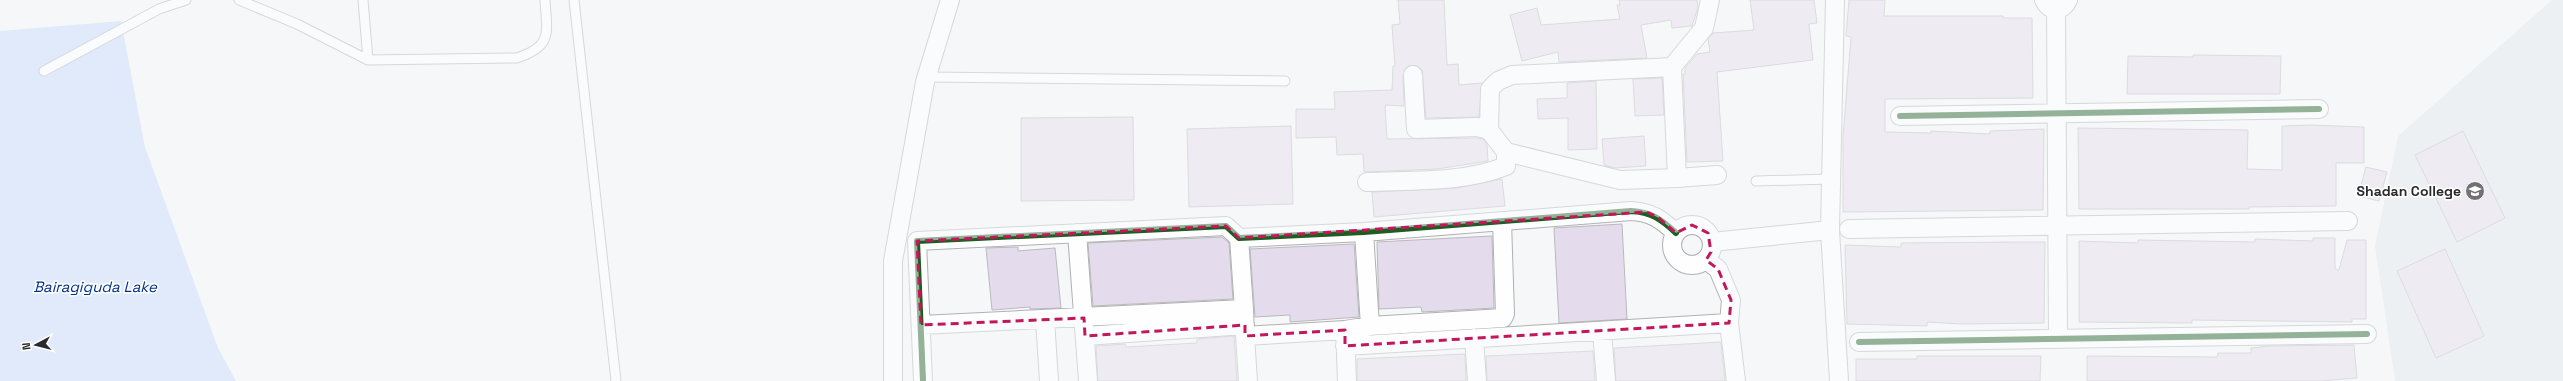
<svg xmlns="http://www.w3.org/2000/svg" width="2563" height="381" viewBox="0 0 2563 381" font-family="'Space Grotesk',sans-serif">
<rect width="100%" height="100%" fill="#f6f7f9"/>
<path fill="#e2e7ec" d="M2552 0H2563V381H2395L2375 246 2398 136Z"/>
<path fill="#c6dafc" d="M121 21 145 147 218 348 236 381H0V31Z"/>
<path fill="#e4dcec" stroke="#bababb" d="M1398 0H1444L1447 65 1458 64 1459 85 1482 83 1479 117 1426 118 1422 70 1417 66H1408L1403 75 1404 106 1385 105 1387 139 1477 138 1483 139 1487 144 1488 161 1437 169 1364 172 1363 154 1337 155 1336 137 1296 138V109H1335L1334 92 1392 90 1393 66H1395L1392 25 1400 24Z
M1619 0H1697L1698 7 1692 26 1672 28 1671 20 1641 25 1647 58 1559 62 1558 52 1522 61 1510 15 1537 8 1541 25 1620 19 1617 5H1620Z
M1750 0H1814L1817 23 1809 24 1813 60 1717 72 1723 161 1687 162 1683 74H1685V68L1697 54 1710 52 1708 39 1713 33 1754 30Z
M1849 0H1885L1884 16H2003V18H2032L2033 98 1885 99V132L1931 133V131L1990 134V131L2044 129 2043 210 1843 212V137L1851 37 1846 36Z
M2193 55 2281 56 2280 94H2127L2128 56 2193 57Z
M1662 78 1664 115 1635 116 1633 79Z
M1596 81 1597 149 1568 150V118L1538 119 1537 99 1567 98V83Z
M1133 117 1134 200 1021 201V118Z
M2311 125 2364 127V163H2336V206L2249 207V209H2079L2078 128 2248 130 2247 169 2282 170V126Z
M1291 126 1293 204 1189 207 1187 129Z
M2463 131 2505 218 2457 242 2415 155Z
M1644 136 1646 166 1615 168 1604 165 1602 139Z
M2366 167 2387 172 2379 201 2358 196Z
M1502 179 1505 206 1374 217 1372 192 1456 188Z
M1622 224 1627 319 1559 323 1554 228Z
M1492 236 1494 308 1422 312 1421 307 1379 309 1377 242Z
M1222 237 1229 243 1233 299 1093 306 1088 243Z
M2313 238H2335V269L2339 270 2347 240H2366V319H2352V322L2192 320V323L2079 322V241L2138 243V240L2255 242V239L2313 241Z
M2021 242H2045L2044 323 1962 324 1927 322V326L1847 324 1845 245 1901 247V243Z
M1354 244 1359 317 1290 322V315L1255 317 1250 249Z
M1018 247V251L1055 248 1061 308 1030 309V307L992 310 986 248Z
M2445 249 2484 336 2436 358 2397 271Z
M1234 336 1237 381H1098L1096 346 1125 344 1126 347 1197 343V339Z
M1721 342 1725 381H1616L1614 348Z
M2354 345 2357 378 2321 381H2087V356L2217 357 2218 353H2251V348L2269 346Z
M1593 351 1595 381H1487L1486 356Z
M1465 354 1466 381H1357V359Z
M1917 356H2041L2040 381H1856V359H1917Z"/>
<g fill="none" stroke-linecap="round" stroke-linejoin="round">
<g stroke="#b0b1b3" stroke-width="11">
<path id="lane" d="M239 0 297 24 368 60 517 58C553 46 547 33 545 0
M363 0 368 60
M574 0 616 381
M44 71 159 9 186 0
M927 77 1285 81
M1756 181 1831 179"/>
</g>
<g stroke="#b0b1b3" stroke-width="20">
<path id="street" d="M1835 0 1830 230 1839 381
M2044 0C2050 12 2062 12 2068 0
M2056 9 2058 339
M1413 75 1416 129 1478 127 1489 130 1506 152 1620 180 1677 178 1672 67
M1900 116 2319 109
M1489 130 1490 89 1498 81 1512 75 1672 67 1704 28 1710 0
M1677 178 1717 175
M1367 182C1412 180 1464 183 1506 166V152
M1672 245a20 20 0 1 1 40 0a20 20 0 1 1-40 0Z
M1849 229 2348 221
M1077 233 1088 381
M1239 238 1244 309
M1712 242 1830 230
M1706 260 1718 269 1731 300 1729 323 1736 381
M1045 319 1049 381
M921 325 1244 309 1245 336 1345 330
M1370 326 1503 318 1505 314 1502 221
M1602 332 1606 381
M1085 336 1245 325
M1245 336 1248 381
M1474 338 1477 381
M1859 342 2367 334
M1345 346 1729 323
M893 381V261L925 82 950 0
M923 381 917 241 1226 226 1239 238 1364 232 1631 211C1651 212 1661 219 1676 233
M1347 381 1345 330 1370 326 1364 232"/>
</g>
<use href="#lane" stroke="#fefefe" stroke-width="9"/>
<use href="#street" stroke="#fefefe" stroke-width="18"/>
<g stroke="#fff" stroke-width="8">
<path id="cycleway" d="M1900 116 2319 109
M1859 342 2367 334
M923 381 917 241 1226 226 1239 238 1364 232 1631 211C1651 212 1661 219 1676 233"/>
</g>
<use href="#cycleway" stroke="#1b5e20" stroke-width="6"/>
</g>
<path d="M0 0H2563V381H0ZM1647 212 1659 218 1676 233 1692 225 1708 233 1711 252 1706 260 1718 269 1731 300 1729 323 1345 346V330L1245 336V325L1085 336 1084 318 921 325 917 241 1226 226 1239 238Z" fill="#f6f7f9" fill-opacity=".55" fill-rule="evenodd"/>
<path fill="none" stroke="#c2185b" stroke-width="3" stroke-dasharray="8 5" stroke-linejoin="round" d="M1647 212 1659 218 1676 233 1692 225 1708 233 1711 252 1706 260 1718 269 1731 300 1729 323 1345 346V330L1245 336V325L1085 336 1084 318 921 325 917 241 1226 226 1239 238Z"/>
<defs>
<g id="university-disc" transform="scale(1)"><circle r="9.5" fill="#717273" stroke="#fff"/><path d="M0-5L7-2L0 1L-7-2ZM-4 1L0 2.5L4 1V4Q0 6-4 4Z" fill="#fff"/></g>
</defs>
<g fill-rule="evenodd">
<use href="#university-disc" x="2475" y="191"/>
</g>
<g text-anchor="middle" dominant-baseline="central" stroke-width="3" stroke-linejoin="round" paint-order="stroke">
<g font-size="14" font-weight="bold" fill="#292a2b" stroke="#fff" text-anchor="end">
<text x="2461" y="191">Shadan College</text>
</g>
<g font-size="15" font-style="italic" fill="#003289" stroke="#fff">
<text x="95" y="286">Bairagiguda Lake</text>
</g>
</g>
<g transform="translate(36 345) rotate(263)" stroke="#ffffff" stroke-width="3" paint-order="stroke">
<path d="M0-3L7 15L0 10L-7 15Z" fill="#292a2b"/>
<text y="-6" font-size="11" font-weight="bold" text-anchor="middle" fill="#292a2b">N</text>
</g>
</svg>
